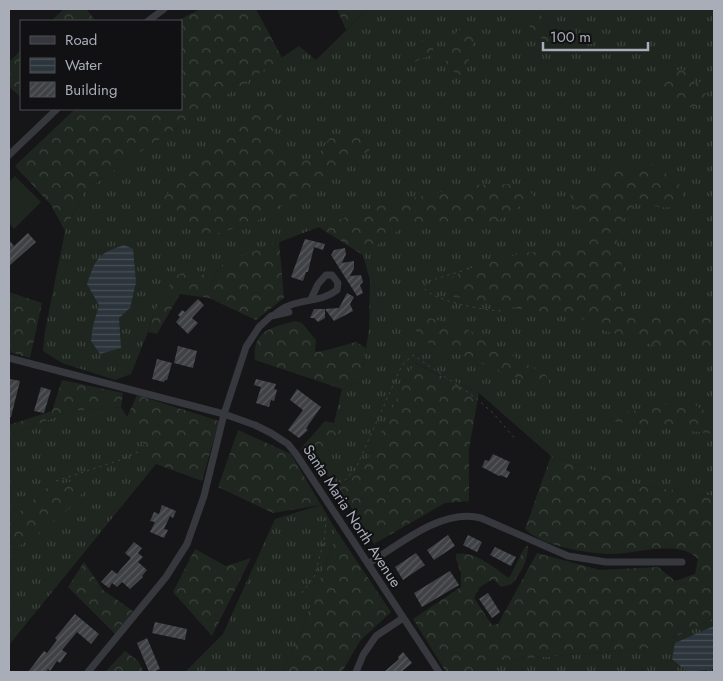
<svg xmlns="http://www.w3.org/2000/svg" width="723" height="681" viewBox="0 0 723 681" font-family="Jost,sans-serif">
<defs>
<pattern id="grass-tufts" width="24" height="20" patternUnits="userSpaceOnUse" patternTransform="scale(1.25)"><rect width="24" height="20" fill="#1e261f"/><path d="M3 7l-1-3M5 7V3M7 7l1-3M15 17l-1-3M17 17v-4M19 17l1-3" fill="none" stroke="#3c433d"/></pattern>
<pattern id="forest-crowns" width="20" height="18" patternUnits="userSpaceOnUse" patternTransform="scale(1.25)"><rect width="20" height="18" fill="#1e261f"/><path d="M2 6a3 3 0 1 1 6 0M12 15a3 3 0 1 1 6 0" fill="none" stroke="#3c433d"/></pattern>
<pattern id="water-rules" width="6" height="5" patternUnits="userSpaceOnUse" patternTransform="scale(1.25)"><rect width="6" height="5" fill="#2c353c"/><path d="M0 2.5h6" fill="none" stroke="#485056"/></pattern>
<pattern id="building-hatch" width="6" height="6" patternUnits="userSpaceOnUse" patternTransform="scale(1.25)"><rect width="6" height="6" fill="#404145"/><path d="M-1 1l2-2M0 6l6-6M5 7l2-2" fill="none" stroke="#595a5e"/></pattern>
</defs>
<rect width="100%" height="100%" fill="#161618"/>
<path fill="url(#grass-tufts)" d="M368 9H714V496L637 485 551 456 479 393 415 363 363 470 338 487 319 467 339 431 334 423 342 389 361 380 369 330 370 280 363 255 319 227 224 263 211 278 192 269 153 313 148 332 131 374 115 380 62 363 43 351 45 331 65 231 83 193 121 165 299 46 316 60Z
M121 407 156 464 9 645V436L70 411Z
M321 505 336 530 332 547 299 637 282 672H185L223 634 275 519Z
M714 618V672H487L496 661 652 648Z"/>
<path fill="url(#forest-crowns)" d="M64 9H86L96 21H51Z
M200 9H256L282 58 121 165 83 193 65 231 51 205 15 166 75 109H181V21H177Z
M337 9H368L346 30Z
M522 9H546L541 12 542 24 570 42 575 55C550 44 529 37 522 9Z
M458 28 474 37 465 77 444 67Z
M418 40 432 42 434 54 412 63Z
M21 50V97L9 87V62Z
M680 69 690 72 694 77 693 84 700 82 707 90 702 104 684 109 660 93 657 87 659 82Z
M269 99 292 102 275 125 273 148 292 163 316 158 330 138 362 130 370 150 257 221 200 239 189 220 162 214V199Z
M618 163 633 169 655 164 682 187 684 191 679 205C659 211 654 206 637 197L631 212 618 225 617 244 624 275 620 288 623 306 641 312 714 313V353L662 348 605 331 569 312H538L449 296 450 278 478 265 523 253 587 246 588 229 570 195 583 193 599 176 611 173Z
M525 184 534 197 490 226 402 228 363 255 319 227 374 207 471 185Z
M279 241 284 298 256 320 209 298 180 294 157 334 148 332 153 313 175 276 192 269 211 278 224 263Z
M9 292 42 303 30 358 9 352Z
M426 317 463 327 546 375 550 385 518 378 419 339 414 324Z
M296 321 302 323 316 340 315 352 323 351 356 342 366 348 361 380 342 389 255 360C252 330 272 327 296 321Z
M414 363 479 393 469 449V501L445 503 374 544 338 487 363 470Z
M62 380 123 393 121 407 70 411 9 436V425L52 411Z
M137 395 219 421 202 481 156 464 127 417Z
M688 400 706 412 714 413V434L612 421 628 412Z
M325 421 334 423 339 431 319 467 309 462 301 448Z
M238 430 291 454 321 505 273 513 218 487Z
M551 456 637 485 714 496V618L652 648 496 661 487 672H446L413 619 461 587V573L456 559V554C475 550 494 568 509 578L525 547 528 546C528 561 521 573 512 584L501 587 493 579 479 588 474 598 492 625 498 624 537 553 600 570 658 567 675 581 695 574 698 559C679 538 634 555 609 554 585 553 542 546 525 529Z
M70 482 85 490C65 516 37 536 9 552V521L50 485Z
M336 530 391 612 360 641 342 672H282L299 637 332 547Z
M195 549 226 566 251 558 212 636 173 592Z
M84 562 103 590 133 611 115 634 68 587Z
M125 651 138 661 144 672H105Z"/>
<path fill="#1e261f" d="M15 176 41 202 14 229 9 223V182Z"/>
<path fill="url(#water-rules)" d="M124 245 133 249 136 282 130 308 119 318 121 348 100 354 91 341 93 326 99 305 87 284C96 257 98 254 124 245Z
M714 626V669L688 672 672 659 675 643Z"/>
<path fill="url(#building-hatch)" d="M28 233 36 242 9 266V240L14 246Z
M305 239 325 244 323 250 314 247 308 272H306L303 281 291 277Z
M345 248 346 254 342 263 354 261V268L350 276 361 275 363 282 360 285 363 293 357 296 331 255 334 250Z
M347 293 354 297 350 304 353 311 334 321 325 309 339 308Z
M198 299 204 305 192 318 198 323 188 334 176 322 180 317 178 315 182 310 185 312Z
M314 309H325V318L318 322 314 318H310Z
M178 346 197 351 193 368 174 363Z
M157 359 172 363 167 380H165L164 382 152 379Z
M10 379 20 381 11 417H9Z
M256 379 276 384 274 389 277 390 274 401 271 400 269 407 256 403 261 387 254 385Z
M41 387 51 390 44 413 34 411Z
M297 389 321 407 309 424 306 429 308 430 299 438 288 430 303 410 290 400Z
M493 454 510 462 506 470 510 472 507 478 500 475 499 476 482 467 485 460 489 461Z
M162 505 176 511 173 518 170 516 164 529 168 530 164 538 150 532 155 522 150 521 154 512 159 514Z
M448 535 455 546 434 560 427 550Z
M468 535 482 542 477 552 463 545Z
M134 542 142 548 138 553 143 557 138 562 147 570 142 576 143 577 130 589 122 582 117 587 112 583 109 588 101 582 112 570 117 574 121 569 131 558 125 553Z
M495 547 516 557 511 566 490 555Z
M416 553 425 565 403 580 395 567Z
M450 571 459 585 422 607 414 593Z
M488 593 500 612 492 618 479 599Z
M75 614 99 634 91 644 77 632 62 650 67 653 60 663 57 661 50 671 48 669 46 672H28L44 651 47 653 57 640 55 638Z
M155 622 187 629 185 640 152 633Z
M147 638 160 669 153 672H149L137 643Z
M403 652 412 663 401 672H384L399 659 398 657Z"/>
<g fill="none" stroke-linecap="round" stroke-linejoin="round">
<path stroke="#3d3f44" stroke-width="1" stroke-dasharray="2.5 4" stroke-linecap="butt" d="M462 271 429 281 423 286C427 300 487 311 502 311
M56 481 120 460 140 451
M330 491 331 487 344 481 356 468 402 365 413 355 476 398 494 414 516 440
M302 593 315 575 325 536 326 514"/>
<path stroke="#37383d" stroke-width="7" d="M148 21 164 9
M9 155 57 109
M274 315C295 296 318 305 337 290L338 283 332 275H326L318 284 311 299
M9 358 224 414 255 425 271 433 288 444 296 454 439 672
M368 564C400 544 442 508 481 518L568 556 606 562H682
M88 672 166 577 187 544 204 496 224 414 246 347 259 327 271 316 289 312
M356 672 363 655 376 636 403 618"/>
</g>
<g text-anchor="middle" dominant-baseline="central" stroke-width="4" stroke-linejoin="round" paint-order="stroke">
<g font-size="15" fill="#a8adb8" stroke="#111113">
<text transform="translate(352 516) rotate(57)">Santa Maria North Avenue</text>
</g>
</g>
<rect width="723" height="681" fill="none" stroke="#a8adb8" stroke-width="20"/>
<rect x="20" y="20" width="162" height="90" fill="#111113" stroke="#4d4f55"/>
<rect x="30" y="36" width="25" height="8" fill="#37383d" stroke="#4d4f55"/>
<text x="65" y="45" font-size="15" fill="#a8adb8">Road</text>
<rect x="30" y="58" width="25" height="15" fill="url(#water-rules)" stroke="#4d4f55"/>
<text x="65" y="70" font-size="15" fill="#a8adb8">Water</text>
<rect x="30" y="82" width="25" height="15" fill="url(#building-hatch)" stroke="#4d4f55"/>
<text x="65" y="95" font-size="15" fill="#a8adb8">Building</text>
<path d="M543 42v8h105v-8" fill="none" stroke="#a8adb8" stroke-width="2.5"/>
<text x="550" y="42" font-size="15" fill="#a8adb8" stroke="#111113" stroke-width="4" paint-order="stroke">100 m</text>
</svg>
